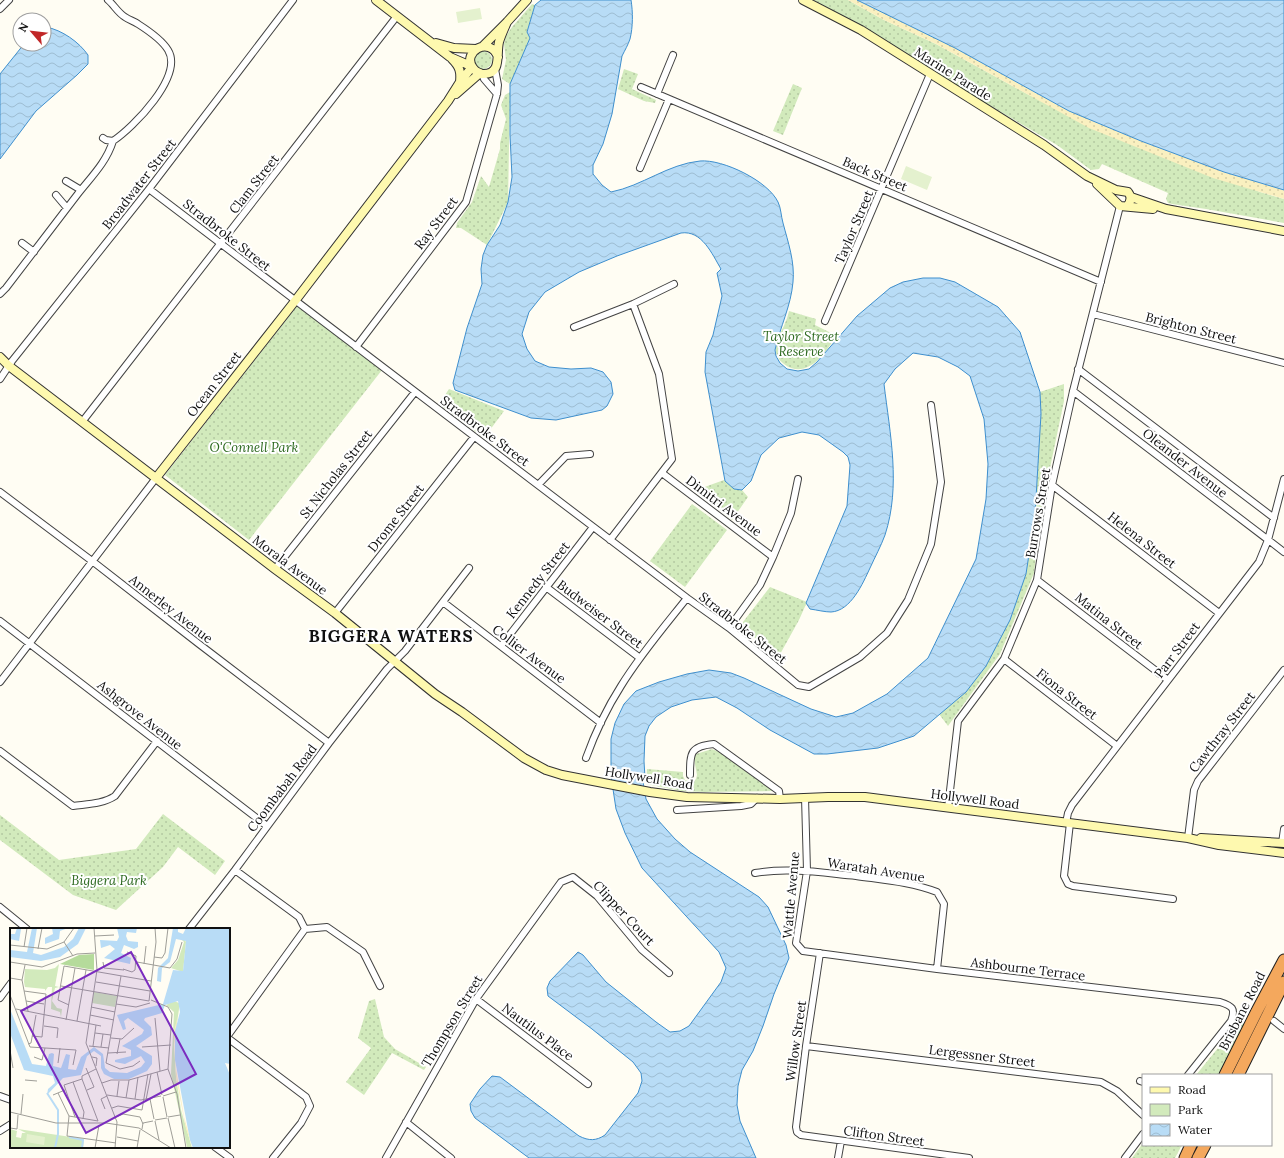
<svg xmlns="http://www.w3.org/2000/svg" width="1284" height="1158" viewBox="0 0 1284 1158" font-family="Lora,serif">
<defs>
<pattern id="green-dots" width="8" height="8" patternUnits="userSpaceOnUse"><rect width="8" height="8" fill="#d2eabc"/><path d="M2 2h.1M6 6h.1" fill="none" stroke="#b3c8a1" stroke-width="1.8" stroke-linecap="round"/></pattern>
<pattern id="sand-dots" width="8" height="8" patternUnits="userSpaceOnUse"><rect width="8" height="8" fill="#faf0c0"/><path d="M2 2h.1M6 6h.1" fill="none" stroke="#d5cda4" stroke-width="1.8" stroke-linecap="round"/></pattern>
<pattern id="water-waves" width="16" height="10" patternUnits="userSpaceOnUse"><rect width="16" height="10" fill="#b8dcf6"/><path d="M0 5q4-4 8 0t8 0" fill="none" stroke="#9dbcd2"/></pattern>
</defs>
<rect width="100%" height="100%" fill="#fffdf3"/>
<path fill="url(#green-dots)" d="M810 0H848L884 20 936 44 1029 95 1260 192 1284 199V223L1206 209 1172 204 1168 203 1166 199 1168 193 1102 164 1099 169 1091 170 1057 145 931 71 860 25Z
M532 4 535 5 527 32 530 38 510 84 502 79 506 60 504 44 506 36 512 27Z
M474 60a9 9 0 1 1 18 0a9 9 0 1 1-18 0Z
M624 69 638 74 632 89 656 100 655 103 644 101 618 89Z
M793 84 802 88 783 135 773 131Z
M510 92 508 202 487 245 461 228H456L457 223 472 202 481 176 489 187 500 149V143L506 119 501 105 505 95Z
M298 305 382 370 249 540 165 475Z
M789 311 816 319 815 325 833 334 832 337 834 339C824 356 805 380 784 364 778 360 775 353 775 345 776 337 783 330 785 323 787 319 788 315 789 311Z
M1064 384V401L1041 511 1034 573 1000 654 948 726 939 714 956 700 1026 574 1035 515 1041 414 1040 392Z
M449 389 504 411 484 438 439 404Z
M724 480 734 489 742 490 748 497 732 520 697 492 699 489Z
M692 504 727 530 685 587 650 561Z
M770 587 807 602 799 620 779 656 743 629V622Z
M712 749 719 752 773 791 705 792 682 791 646 784 647 769 683 772V776L685 780 693 782 696 779 697 775C696 767 693 761 696 754Z
M163 814 225 861 215 875 178 847 163 867 116 910 73 895 0 840V815L59 860 136 849Z
M375 999 384 1037 395 1049 426 1067 424 1070 392 1053 364 1095 346 1082 371 1048 358 1038 369 1001Z
M1240 1021 1246 1024 1218 1075H1196Z
M1143 1143V1145H1182L1175 1158H1132Z"/>
<path fill="url(#sand-dots)" d="M848 0H857L955 48 1069 111 1141 141 1224 172 1284 190V199L1213 178 1089 128 936 44 884 20Z"/>
<path fill="#e4f1ce" d="M480 8 482 19 458 23 456 12Z
M906 166 932 177 927 190 901 179Z"/>
<path fill="url(#water-waves)" stroke="#3f8fcd" d="M541 0H631C633 12 633 27 630 39 628 45 625 50 622 56L612 114 603 144 593 165V174L602 185 611 192C642 186 668 164 700 161 723 159 768 181 778 202 781 208 781 216 783 223 788 242 795 262 793 282 791 306 780 327 775 350L776 356 780 363 787 369 798 371 809 369 817 362 857 316 890 288 903 282 923 278H940L955 282 998 307 1020 332 1040 392 1041 414 1035 515 1026 574 1010 620 986 666 966 692 914 736 878 748 827 754H814L770 730 737 708 716 697 692 700 671 707 656 717 649 726 645 736 644 761 645 778 643 782 646 799 657 819 675 839 690 852 759 897 768 907 786 945 789 958 774 994 763 1026 753 1051 742 1070 738 1086 737 1105 740 1121 756 1158H529L475 1118 471 1111 470 1104 480 1089 492 1076 500 1077 579 1136C589 1141 596 1141 605 1135L638 1093 642 1081 641 1073 633 1062 592 1029 548 996 547 988 550 981 578 952 583 955 606 982 656 1022 670 1032 680 1031 689 1026 721 982 726 968 719 952 642 868 625 833 616 809 611 776V739L615 723 624 704 636 691 659 682 687 674 709 670 731 673 744 678 811 709 836 717 853 713 887 694 928 658 976 559 986 499 988 464 984 419 970 376 958 367 938 357 913 353 895 369 884 384C890 434 901 486 885 535 881 546 875 557 870 568 863 583 851 611 831 612 825 612 817 610 810 609L806 603 847 506 850 465 848 457 843 452 819 435 802 432 779 438 761 455 751 481 742 490 734 489 725 481 705 372 706 352 713 335 722 296 717 273 721 269C712 254 702 230 681 233L617 256 579 272 545 292 529 312 522 334 527 349 535 361 549 367 571 369 591 368 603 372 611 382 613 394 607 406 602 410 556 420 531 418 455 390 453 383 467 328 482 284 481 269 483 255 487 245 500 225 508 202 512 177 510 135V84L530 38 527 32 535 5Z
M857 0H1284V190L1224 172 1141 141 1069 111 955 48Z
M46 27C62 30 79 42 88 55V64L77 75 36 111 0 159V74L24 44H44V28Z"/>
<g fill="none" stroke-linecap="round" stroke-linejoin="round">
<g stroke="#434343" stroke-width="8">
<path id="street" d="M0 9 9 0
M482 74 484 79 497 94
M641 87 1101 282
M657 94 673 55
M103 138 106 140 113 141C133 128 184 76 168 50 162 40 149 31 138 24 134 21 129 20 125 17 118 13 114 5 108 0
M640 168 669 99
M66 181 81 190
M149 189 538 485 687 598 729 628 798 685 809 687 860 657 887 633 908 600 931 544 941 482 931 405
M56 195 67 208
M22 243 34 252
M0 294 6 288C30 257 53 226 77 195 91 177 106 163 113 141
M1093 314 1284 363
M825 321 930 74
M574 327 633 304 674 284
M356 347 466 202 497 94 498 85 495 69
M1078 369 1274 518
M0 379 12 361 149 189 293 0
M1073 391 1284 552
M82 422 397 16
M662 473 773 557
M538 485 566 456 590 454
M1052 485 1219 613
M0 492 96 564 199 644 329 743
M610 540 672 459 659 374 633 304
M275 569 415 392
M1037 580 1168 680
M546 587 640 658
M443 602 601 723
M335 613 474 437
M0 621 267 826
M729 628 760 585 773 557 791 513 798 479
M501 646 593 527
M1004 659 1117 746
M0 682 156 478
M0 751 73 806C88 804 103 804 115 796L157 741
M586 758C595 733 607 708 621 686 640 655 664 627 687 598
M690 775C690 753 690 746 714 744L779 791 780 799
M805 797 807 871 796 943 803 951 937 969 1220 1002C1232 1006 1236 1008 1231 1021L1188 1075
M948 808 958 721 1004 659 1037 580 1052 485 1073 391 1120 206
M677 810 741 806 751 804 757 798
M1066 823 1068 813 1072 805 1259 562 1268 540 1284 479
M1070 823 1064 876 1068 884 1073 886 1173 899
M1188 838 1194 790 1198 781 1284 670
M1282 843 1284 829
M235 870 299 917 305 929
M755 873C788 867 823 873 856 876 884 880 911 882 937 892L944 904 937 969
M0 907 27 929
M189 929 235 870 329 743 387 669 405 651 469 568
M820 953 806 1046 796 1127 797 1132 801 1135 969 1158
M0 998 11 983
M476 999 588 1084
M1274 1021 1284 1029
M229 1034 305 929 327 927 363 952 380 986
M229 1039 306 1097 310 1106 301 1123 273 1158
M806 1046 1101 1082 1117 1091 1143 1115
M1140 1081 1143 1082
M0 1096 11 1100
M406 1122 451 1158
M0 1131 11 1124
M215 1147 230 1158
M386 1158 476 999 561 882 573 877 597 896 642 950 669 973
M838 1158 841 1141
M1125 1158 1143 1134"/>
</g>
<g stroke="#323232" stroke-width="10">
<path id="secondary" d="M376 0 450 57 471 66
M803 0 861 30 1044 145 1087 176 1116 190 1128 192C1132 197 1131 202 1127 206
M436 43 454 48 476 49
M483 46 507 22 527 0
M498 57C490 35 461 52 473 68 476 72 479 74 484 74 502 74 496 54 499 42 501 35 504 29 507 22
M452 59C460 67 461 72 460 82
M456 94 480 73
M1097 184 1120 206 1153 209
M1131 197 1166 209 1284 231
M0 357 9 366 275 569 335 613 435 694 462 712 524 758 546 770 562 775 650 792 687 797 780 799 828 797H865L1188 838 1219 845 1284 853
M156 478 295 301 448 101 460 82 472 67
M1201 838 1284 843"/>
</g>
<g stroke="#212121" stroke-width="13">
<path id="highway" d="M1225 1075 1257 1011 1284 960
M1238 1075 1284 982
M1185 1158 1191 1145
M1198 1158 1205 1145"/>
</g>
<use href="#street" stroke="#fff" stroke-width="6"/>
<use href="#secondary" stroke="#fef9af" stroke-width="8"/>
<use href="#highway" stroke="#f4a85d" stroke-width="11"/>
</g>
<g text-anchor="middle" dominant-baseline="central" stroke-width="4" stroke-linejoin="round" paint-order="stroke">
<g font-size="13" fill="#101010" stroke="#fff">
<text transform="translate(953 74) rotate(32)">Marine Parade</text>
<text transform="translate(875 174) rotate(23)">Back Street</text>
<text transform="translate(139 184) rotate(-52)">Broadwater Street</text>
<text transform="translate(254 184) rotate(-52)">Clam Street</text>
<text transform="translate(436 223) rotate(-53)">Ray Street</text>
<text transform="translate(854 227) rotate(-67)">Taylor Street</text>
<text transform="translate(227 235) rotate(38)">Stradbroke Street</text>
<text transform="translate(1191 328) rotate(14)">Brighton Street</text>
<text transform="translate(214 384) rotate(-52)">Ocean Street</text>
<text transform="translate(485 431) rotate(37)">Stradbroke Street</text>
<text transform="translate(1185 463) rotate(38)">Oleander Avenue</text>
<text transform="translate(336 474) rotate(-52)">St Nicholas Street</text>
<text transform="translate(724 506) rotate(37)">Dimitri Avenue</text>
<text transform="translate(1038 513) rotate(-80)">Burrows Street</text>
<text transform="translate(396 518) rotate(-52)">Drome Street</text>
<text transform="translate(1142 540) rotate(38)">Helena Street</text>
<text transform="translate(290 565) rotate(37)">Morala Avenue</text>
<text transform="translate(538 580) rotate(-52)">Kennedy Street</text>
<text transform="translate(171 609) rotate(38)">Annerley Avenue</text>
<text transform="translate(600 614) rotate(37)">Budweiser Street</text>
<text transform="translate(1109 621) rotate(38)">Matina Street</text>
<text transform="translate(743 628) rotate(38)">Stradbroke Street</text>
<text transform="translate(1177 650) rotate(-53)">Parr Street</text>
<text transform="translate(529 654) rotate(37)">Collier Avenue</text>
<text transform="translate(1067 694) rotate(38)">Fiona Street</text>
<text transform="translate(140 715) rotate(38)">Ashgrove Avenue</text>
<text transform="translate(1222 732) rotate(-52)">Cawthray Street</text>
<text transform="translate(649 778) rotate(9)">Hollywell Road</text>
<text transform="translate(282 788) rotate(-53)">Coombabah Road</text>
<text transform="translate(975 799) rotate(7)">Hollywell Road</text>
<text transform="translate(876 870) rotate(9)">Waratah Avenue</text>
<text transform="translate(791 895) rotate(-85)">Wattle Avenue</text>
<text transform="translate(624 913) rotate(47)">Clipper Court</text>
<text transform="translate(1028 969) rotate(7)">Ashbourne Terrace</text>
<text transform="translate(1242 1011) rotate(-63)">Brisbane Road</text>
<text transform="translate(452 1021) rotate(-59)">Thompson Street</text>
<text transform="translate(538 1032) rotate(37)">Nautilus Place</text>
<text transform="translate(796 1041) rotate(-82)">Willow Street</text>
<text transform="translate(982 1056) rotate(7)">Lergessner Street</text>
<text transform="translate(884 1136) rotate(8)">Clifton Street</text>
</g>
<g font-size="13" font-style="italic" fill="#2c691f" stroke="#fff">
<text x="801" y="336">Taylor Street<tspan x="801" dy="15">Reserve</tspan></text>
<text x="254" y="447">O'Connell Park</text>
<text x="109" y="880">Biggera Park</text>
</g>
<g font-size="17" font-weight="bold" letter-spacing="1" fill="#101010" stroke="#fff">
<text x="391" y="636">BIGGERA WATERS</text>
</g>
</g>
<g transform="translate(10 928)">
<rect width="220" height="220" fill="#fffdf3"/>
<path d="M172 12H175L176 14 173 44 161 40 168 32 174 14ZM49 36 45 58 49 59 45 60 42 73 47 80 52 81 51 89 50 84 41 81 42 59H38L35 63V61L15 59 14 54 15 41 37 42 45 40ZM84 64 107 68 105 79 82 75ZM164 73 169 75V81L164 116 166 149 171 182 182 220 177 219 161 146 164 84 156 77ZM0 201 7 203 6 209 11 210 12 205H16L8 201 74 211 73 220H0Z" fill="#d2eabc"/>
<path d="M84 26V42L50 36 69 27Z" fill="#b5db9b"/>
<path d="M168 87 165 106 166 140 174 189 183 220 176 201 166 149 164 103Z" fill="#faf0c0"/>
<path d="M17 206 35 209 34 217 16 214Z" fill="#e4f1ce"/>
<path d="M7 0 11 1 9 13 0 11V6H5ZM22 0H27L23 25 31 27 54 19 63 11 69 0H76L68 16 50 29 31 33 0 29V22L17 24ZM42 0H58L50 3 49 11 35 16V10L43 6ZM107 0H127L126 5 117 4 116 8 118 13 128 14V19L124 21 114 17 111 25 121 30 120 36 94 30 105 21 100 17 91 20 90 12 107 13 109 9ZM163 0H168V4L173 6 176 0H220V136L215 135 220 147V220H183L180 212 165 132V103L170 84 168 73 155 77 152 85 135 90 134 92 141 99 142 107 126 118 142 128V136L137 143 119 151H104L94 146 91 140V128L84 123 77 128 71 147 53 150 37 167 38 161 45 155 43 148 14 142 0 105V81L22 136 36 138 39 126 42 125 44 126 43 138 51 140 56 126 60 127 58 141 66 142 71 129 84 119 93 126 95 140 100 144 117 145 131 139 135 134 131 128 115 136 105 134V132L121 128V122L112 118 132 106 134 102 118 90 114 93 116 101 113 102 107 87 153 76 163 42 173 43 176 13 166 11 160 34 152 40 151 54 147 53 148 40 158 30Z" fill="#b8dcf6"/>
<path fill="none" stroke="#b8dcf6" stroke-width="2" d="M37 165 48 182V206L45 220M59 209 73 212 72 220"/>
<path fill="none" stroke="#9f9e98" stroke-width="1" d="M84 0 87 42 76 115 107 194 105 220M85 8 104 7M54 14 63 28M0 17 37 21 54 14 64 0M14 19 17 0M28 21 32 0M144 29 152 30 155 25 158 0M0 34 32 39 67 26 85 25M93 34 94 40 114 42M127 34 160 40 167 31 172 14M134 36 136 18M15 37 12 52 18 83M113 41 122 44 125 42 126 28 117 24M111 48 96 135 110 141 123 138 130 133M0 50 12 52M86 54 140 63M51 58 139 73M14 63 36 66 32 109 22 108M0 67 20 119 66 122 63 137M141 72 158 79 162 86 158 141 167 166 176 220M16 73 34 76M139 73 146 14 145 0M106 76 126 79 140 75M59 77 48 72 54 38 141 53M81 79 105 84M6 81 91 98M80 87 104 92M145 90 150 143M56 92 65 40M67 93 76 42M34 98 48 100 47 110M85 105 101 107M101 110 112 111 124 100M18 116 21 115 26 87M79 118 99 120M83 118 86 97M91 119 93 106M132 119 161 117M0 122 3 140M98 125 116 124M107 126 110 111M24 129 32 132 35 120M82 129 87 130 86 138M48 135 50 120M76 140 84 159 77 162M147 144 152 167M72 151V148L86 141M15 152 27 153M63 154 74 184 73 191M92 155 101 152H119L158 141M48 165 59 188M43 167 55 162M97 167 131 172 151 168M107 168 109 153M153 168 166 164M153 169 157 189M116 170 119 152M125 171 128 149M140 171 144 191M136 172 141 146M102 180 108 178 132 182 138 146M95 181 91 171 97 168M0 184 46 195H96L129 200 161 220M11 186 13 166M59 188 88 193 72 151M59 188 57 208 106 215M65 189 54 157 72 151M106 189 113 186 130 189 133 196M158 189 170 187M158 190 165 220M145 192 157 190M145 193 149 212M0 200 7 201 8 187M132 201 133 195 143 193M107 209 128 213M85 220 89 197M127 220 130 202"/>
<path fill="#7b2cbf" fill-opacity="0.15" stroke="#7b2cbf" stroke-width="2" d="M121 24 186 146 76 205 11 83Z"/>
<rect width="220" height="220" fill="none" stroke="#101010" stroke-width="2"/>
</g>
<rect x="1142" y="1074" width="130" height="72" fill="#ffffff" stroke="#9f9f9f"/>
<rect x="1150" y="1087" width="20" height="6" fill="#fef9af" stroke="#9f9f9f"/>
<text x="1178" y="1094" font-size="12" fill="#101010">Road</text>
<rect x="1150" y="1104" width="20" height="12" fill="#d2eabc" stroke="#9f9f9f"/>
<text x="1178" y="1114" font-size="12" fill="#101010">Park</text>
<rect x="1150" y="1124" width="20" height="12" fill="url(#water-waves)" stroke="#9f9f9f"/>
<text x="1178" y="1134" font-size="12" fill="#101010">Water</text>
<g transform="translate(32 32) rotate(298)"><circle r="19" fill="#ffffff" stroke="#9f9f9f"/>
<path d="M0-3L7 15L0 10L-7 15Z" fill="#c12728"/>
<text y="-6" font-size="11" font-weight="bold" text-anchor="middle" fill="#101010">N</text>
</g>
</svg>
